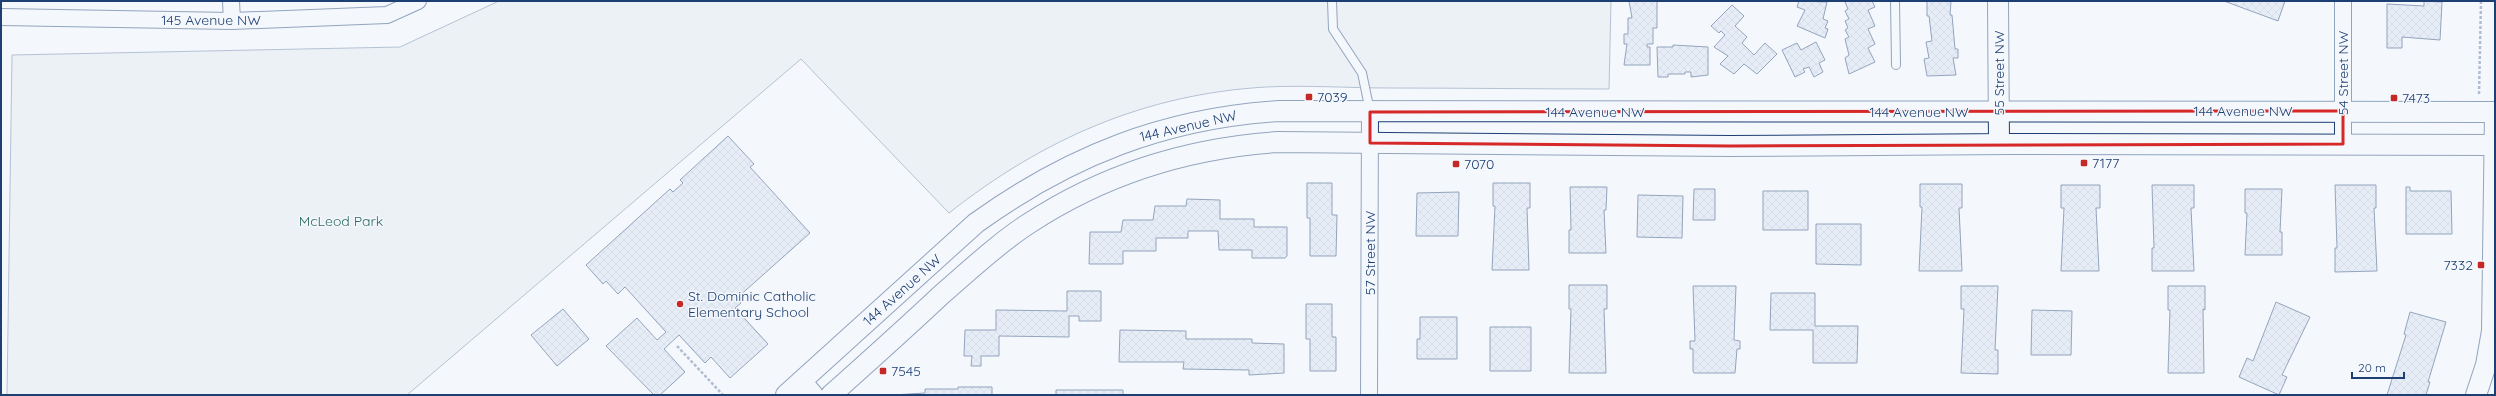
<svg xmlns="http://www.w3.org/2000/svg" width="2496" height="396" viewBox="0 0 2496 396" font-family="Quicksand,sans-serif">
<defs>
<pattern id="building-cross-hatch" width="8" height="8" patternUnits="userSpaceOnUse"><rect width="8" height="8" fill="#d5e0f0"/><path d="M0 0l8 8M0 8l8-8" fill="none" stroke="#b6c1d1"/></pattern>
</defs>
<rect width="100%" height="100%" fill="#f4f7fb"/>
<path fill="#e3e9f0" stroke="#687fa3" d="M499 1H1611L1609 89C1536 89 1463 88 1391 88 1349 88 1307 85 1266 87 1145 94 1043 139 949 213L801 59 407 395H7L12 55 400 47Z"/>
<path fill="url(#building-cross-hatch)" stroke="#1d3f73" d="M1629 1H1657V28H1653V44H1647V47H1650V65H1624L1627 44H1624V34H1628V18H1632Z
M1799 1 1827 2 1823 19 1828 21 1825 28 1828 29 1825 38 1797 26 1805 10 1797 7Z
M1848 1H1872L1875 7 1868 10 1875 26 1868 29 1875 44 1868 48 1875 62 1849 74 1845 58 1849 55 1845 39 1849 37 1845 30 1848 28 1845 21 1849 19 1845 11 1848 9 1845 2Z
M1927 1H1951L1950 15H1952L1955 49H1958V58H1953L1956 75 1927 76 1924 59 1929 58 1926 42 1932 41 1929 16H1927Z
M2224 1H2285L2278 21Z
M2424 1 2442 2 2440 40 2402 37V48H2387V4L2424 6Z
M1732 5 1744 16 1735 26 1747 37 1742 43 1754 55 1765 43 1777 54 1757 74 1744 64 1734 74 1720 64 1728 56 1714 47 1725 35 1721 31 1719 33 1711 26Z
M1816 42 1825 60 1819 63 1823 72 1814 77 1809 67 1803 69 1805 72 1795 77 1782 50 1797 43 1801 50Z
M1673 45 1708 47V75L1691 77V72H1685V74H1668V77H1658L1657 47H1673Z
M728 136 754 164 750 167 810 233 737 298 741 303 735 308 768 344 730 378 711 357 705 363 679 335 664 349 685 372 660 395H654L606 346 637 318 657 340 666 332 625 287 618 294 606 281 603 284 586 265 670 189 673 192 683 183 680 180Z
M1307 183H1332V215H1337L1336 256H1310V218H1307Z
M1493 183H1530V208H1527L1529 270H1492L1495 206H1493Z
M1920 184H1962V208H1959L1962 271H1919L1922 207H1920Z
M2061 185H2100V208H2096L2099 271H2061L2064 208H2061Z
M2152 185H2194V208H2191L2194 271H2152V248H2154Z
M2335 185H2376V208H2374L2377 271 2335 272V248H2337Z
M1570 187H1607L1606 210H1604L1606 253H1569V230H1571Z
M2406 187H2410V191H2451L2452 234H2406Z
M1694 189H1715V220H1693Z
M2245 189H2282L2280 232H2282V255H2245L2247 213H2245Z
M1763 191H1808V230H1763Z
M1459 192 1458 236H1416L1417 193Z
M1638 195 1683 196 1682 238 1637 237Z
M1187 199 1220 200V219H1254V227H1287V256L1285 258H1252V250H1219L1218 231H1188V238H1156V251H1123V264H1089L1090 232H1121L1123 220H1153L1155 206H1186Z
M1816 224H1861V265L1816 264Z
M1569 285H1607V309H1604L1606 373H1569L1571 309H1569Z
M1693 286H1736L1734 340 1740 341V349H1737L1735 373H1694L1693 371V349H1690V341H1695Z
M1961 286H1998L1995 350H1998V374L1961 373 1964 309H1961Z
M2168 286H2205V310L2203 309 2204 373H2168L2170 310H2168Z
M1067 291H1101V321H1079V316H1069V337L999 336V356H981V366H971L972 356H964L965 330H996V310L1067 311Z
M1771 293H1815V326H1858L1857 363H1813V330H1770Z
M2276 302 2310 317 2282 375 2287 377 2279 395 2239 377 2247 358 2253 361Z
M1306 304H1332V337H1336V371H1310V339H1306Z
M563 309 589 339 557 366 531 335Z
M2032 310 2072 311 2071 355H2031Z
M2410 312 2446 322 2428 382H2430L2426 395H2387L2406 335 2404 334Z
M1420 317H1457V359H1417V339H1420Z
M1490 327H1531V371H1490Z
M1120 330 1186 331V339H1252V343L1284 344V373L1249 375V370L1183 369 1184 362H1119Z
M958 387H992V395H893L925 393V389H958Z
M1056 390H1123V395H1056Z"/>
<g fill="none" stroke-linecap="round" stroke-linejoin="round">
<g stroke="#1d3f73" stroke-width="10">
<path id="service" d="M1332 1 1333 29 1362 73 1370 111
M1895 1 1896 65"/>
</g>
<g stroke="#1d3f73" stroke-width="18">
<path id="minor" d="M231 1 232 21
M1 17 232 21 387 15 418 1
M2343 144V1
M1369 395 1370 112"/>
</g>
<g stroke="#1d3f73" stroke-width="22">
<path id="tertiary" d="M1998 1 1999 144
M801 381 813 395
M786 395 976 223C1069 156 1165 118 1280 111L2495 112
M831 395C868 362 905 329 941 295 969 271 997 244 1028 224 1104 174 1188 148 1278 142L1730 146 2010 144 2495 145
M2476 395 2486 365 2492 331 2495 112"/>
</g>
<path stroke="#5e769c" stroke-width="2.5" stroke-dasharray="3 2" stroke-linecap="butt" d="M2479 94 2481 1
M677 346 723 395"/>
<use href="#service" stroke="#f4f7fb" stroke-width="8"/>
<use href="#minor" stroke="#f4f7fb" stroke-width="16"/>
<use href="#tertiary" stroke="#f4f7fb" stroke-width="20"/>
</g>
<path d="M0 0H2496V396H0ZM2343 111V144L1730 146 1370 143V112Z" fill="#f4f7fb" fill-opacity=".55" fill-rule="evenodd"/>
<path fill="none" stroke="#d62828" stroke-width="3" stroke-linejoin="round" d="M2343 111V144L1730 146 1370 143V112Z"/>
<g fill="#c62828" stroke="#f4f7fb" stroke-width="1.5">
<rect x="1305" y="93" width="8" height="8" rx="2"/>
<rect x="2390" y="94" width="8" height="8" rx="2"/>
<rect x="2080" y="159" width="8" height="8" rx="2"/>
<rect x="1452" y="160" width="8" height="8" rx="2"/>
<rect x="2477" y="261" width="8" height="8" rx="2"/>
<circle cx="680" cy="304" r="4"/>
<rect x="879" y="367" width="8" height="8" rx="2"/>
</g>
<g text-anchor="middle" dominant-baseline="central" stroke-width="3" stroke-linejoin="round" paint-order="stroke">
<g font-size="14" fill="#1d3f73" stroke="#f4f7fb">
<text x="211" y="20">145 Avenue NW</text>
<text transform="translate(1999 73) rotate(-90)">55 Street NW</text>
<text transform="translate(2343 73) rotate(-90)">54 Street NW</text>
<text x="2243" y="111">144 Avenue NW</text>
<text x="1595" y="112">144 Avenue NW</text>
<text x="1919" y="112">144 Avenue NW</text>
<text transform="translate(1188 126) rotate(-13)">144 Avenue NW</text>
<text transform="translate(1370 253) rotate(-90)">57 Street NW</text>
<text transform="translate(902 290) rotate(-42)">144 Avenue NW</text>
</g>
<g font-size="14" fill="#1d3f73" stroke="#f4f7fb" text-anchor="start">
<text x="1317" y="97">7039</text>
<text x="2402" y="98">7473</text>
<text x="2092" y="163">7177</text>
<text x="1464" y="164">7070</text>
<text x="2473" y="265" text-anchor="end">7332</text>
<text x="688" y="296">St. Dominic Catholic<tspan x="688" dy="16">Elementary School</tspan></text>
<text x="891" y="371">7545</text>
</g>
<g font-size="14" fill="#2c6c60" stroke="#f4f7fb">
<text x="341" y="221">McLeod Park</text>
</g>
</g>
<rect width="2496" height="396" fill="none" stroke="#1d3f73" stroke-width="4"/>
<path d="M2352 372v6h52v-6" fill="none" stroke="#1d3f73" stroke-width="2"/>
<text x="2358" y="372" font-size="12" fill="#1d3f73" stroke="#f4f7fb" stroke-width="3" paint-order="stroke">20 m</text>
</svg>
